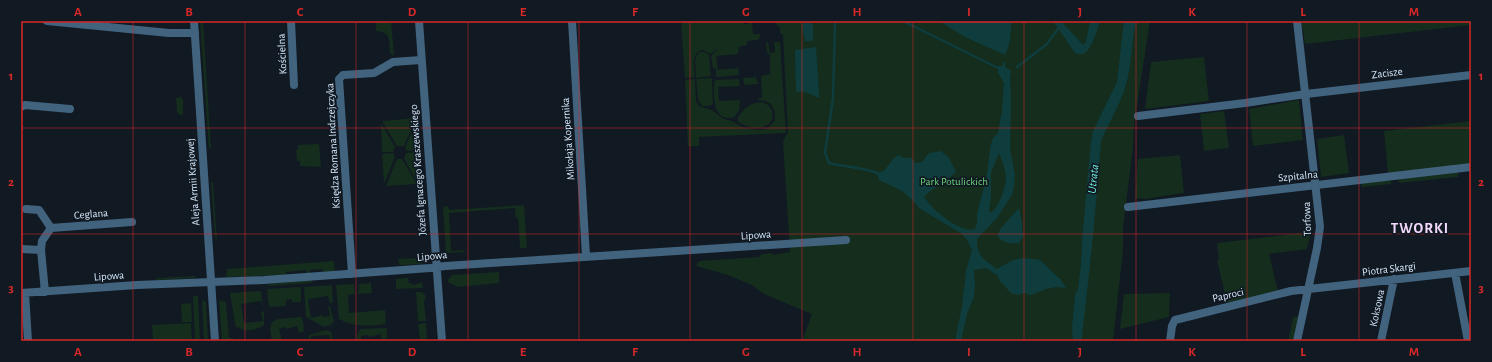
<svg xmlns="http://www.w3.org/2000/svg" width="1492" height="362" viewBox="0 0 1492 362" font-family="'Alegreya Sans',sans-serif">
<rect width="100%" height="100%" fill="#111923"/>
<path fill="#142d1d" d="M200 21H203L211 149H209Z
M376 21H391L394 55H392L390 53C389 41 392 32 376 31Z
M681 21H744V24H748V21H759V22L752 23 753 34H760V37L758 40 747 41V45L739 47 738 54 716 56 718 70 738 68 739 75 716 77V68H713L711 56 717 50V49L711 54 703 50C690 53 694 67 695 77L685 78Z
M773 21H1150L1134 125 1133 148 1123 228V250L1113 341H802L812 314 764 294 752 285 728 275 696 266 699 261 759 257 762 254 772 253 773 255 790 252 783 142 786 135 788 134 783 35 780 33V28Z
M1300 21H1471V25L1305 44 1303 29H1301Z
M766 42H768L770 53 775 52 774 42H780L786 133 699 137V146H688L685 80 695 79 696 101 699 106 712 110 722 118 734 122 744 128 760 130 767 129 775 120V112L771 104 765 101 759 100 758 98H762L761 76 770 74V55L767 52Z
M701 52H705L709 55 711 76 696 78 695 59 698 53Z
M1204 57 1209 101 1145 109 1151 62Z
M756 77 758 84 744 85 743 78Z
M712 78 713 104 709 106H702L698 100 696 79Z
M739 79 740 86 718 87 719 101 740 100 739 111 734 117C712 123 714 96 714 82H715V80Z
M181 97 183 100V115H180L177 112 176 98Z
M1299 100 1303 140 1253 146 1249 109Z
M761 102C780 106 776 133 750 127 746 126 742 125 738 122V117C744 108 751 103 761 102Z
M1224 111 1229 148 1204 151 1200 114Z
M416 118 417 126 412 128 404 146H397L382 121Z
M1471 121V166L1388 174 1384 131Z
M381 123 395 147 393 152H382Z
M417 128 418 150 407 151 405 148 413 129Z
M1344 135 1349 173 1321 177 1317 139Z
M319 144 321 167 300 166V161H297L296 150 298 149V145Z
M417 152 418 153 420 184H418L404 158 406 153Z
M393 153 395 157 384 184 382 154Z
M1180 155 1184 193 1145 199 1135 198 1138 159Z
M397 159H402L417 184 386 186Z
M1458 171V177L1399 183 1398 178Z
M1391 180V184L1362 187 1361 183Z
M211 182H213L217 240 215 237Z
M524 205 527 248H520L518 218H516L515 208 449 213 451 251 465 250V252L446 253 443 207 448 206 449 210Z
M1311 232 1307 249 1269 254 1278 291 1227 303 1217 260 1219 259 1217 243Z
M421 256 422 264 399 265 398 259 418 258Z
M334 261 335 271 323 272 322 269 310 270V273H307L306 270 286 272V275L226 277 227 269Z
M499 272V283L458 287 448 282V280L452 275Z
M195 276V278L156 280V278Z
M408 278 409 283 414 285 422 282 423 288 396 289V279Z
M312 280V283L267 286 270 284Z
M371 283 372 293 358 294 359 284Z
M354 284 355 294 348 295 349 313 385 310 386 323C372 328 352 326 339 319L336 285Z
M332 285 333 302 330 304 328 296 308 299 311 318 323 315V317L330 316 328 306H330L334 321 331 325 324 327 306 317 304 287Z
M301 287V299L300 302H292V299L286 300V306L269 307 267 289Z
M261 291 263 308 261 301 241 304 244 323 263 321 261 312 264 311V325C257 330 245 333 238 327L237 328 235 324 230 293Z
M416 292H422L426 296 424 302 426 321H418Z
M1170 293 1169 317 1120 329 1124 294Z
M193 296H198L200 341H195Z
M202 299 206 302 208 341H204Z
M219 300 226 302 229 338H233V341H222Z
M191 303 192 322H182L181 304Z
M1300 316 1294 341H1288L1293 317Z
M301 317 303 320 304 331 299 333 297 326 286 329 285 327 279 329 282 340 272 341 270 329 272 322 278 319Z
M191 323 192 341H153L152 325Z
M426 323 427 341H420L418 324Z
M385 328 387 329V338L382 341 380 334 369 337 368 335 361 336 362 341H356L358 332 361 329Z
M326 330 331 332 333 340H330L329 335 311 336V339L308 338 309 335Z"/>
<path fill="#0f3d3e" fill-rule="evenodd" d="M939 21H1012L1009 45 1005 55 965 37Z
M1053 21H1061L1083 45 1086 42 1090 21H1100C1098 29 1091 49 1085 53 1081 55 1079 54 1075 53Z
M1124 21H1136C1131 43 1132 67 1125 88 1119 106 1109 123 1101 141L1093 237 1082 337 1081 341H1073L1072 328 1075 295 1078 289 1081 264 1082 240 1091 142 1093 131 1117 82Z
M804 23H810L813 25V41H805L802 25Z
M816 47 819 92V98C811 94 805 91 796 92L795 50Z
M998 66H1004L1011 71 1010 78 1011 99 1010 148 1015 175 1014 186 1012 195 997 218 977 239C977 257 984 259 997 269L1013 260 1024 258 1040 260 1061 280 1066 288 1056 287 1046 289 1031 295 1025 293 1017 295 1011 293 1000 281 997 275 986 268 974 270 975 286 974 297 967 314 961 341H955L962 306 966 271 972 250 967 240 962 234 919 208 912 200 902 191 879 180 877 173 884 171 893 159 898 155 904 158H912L915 163 922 162 929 153 941 151 949 158 956 172 944 182 929 192 924 197C932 209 960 234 975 229L977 223V213L986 180 991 144 993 138 998 133 1002 111 1004 83 998 73ZM999 153C1002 160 1006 171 1006 178 1005 189 1000 205 991 213L989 211 991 197V173Z
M1019 208 1022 222V231L1024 235 1019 243C1011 244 1001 243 997 235L1001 228Z"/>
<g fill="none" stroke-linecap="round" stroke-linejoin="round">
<path stroke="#0f3d3e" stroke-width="2.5" d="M835 21 833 98 825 153 829 163C845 167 861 167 877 173
M903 21 998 68
M1004 63V66
M1017 67 1047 44 1060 26"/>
<path stroke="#41637e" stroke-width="8" d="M47 21 169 33H195
M291 21 294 85
M419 21 442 341
M572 21 586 256
M21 107 25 105 70 109
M1138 116 1245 103 1306 94 1471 75
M1128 207 1471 167
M26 209 39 210 51 228
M21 249 41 250
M1455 273 1468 341
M352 274 339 79 343 75 374 73 393 62 421 60
M45 292 41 250 42 241 51 228 132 222
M21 293 137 285 264 280 430 268 445 266 846 240
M25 293 28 341
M1170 341 1172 326 1175 320 1291 291 1471 271
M1297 341 1317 248 1320 227 1297 21
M1381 341 1394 279"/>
<path stroke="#41637e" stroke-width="8" d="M194 21 215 341"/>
</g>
<path fill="none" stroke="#d62828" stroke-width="1" stroke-opacity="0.55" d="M133 21V341M245 21V341M356 21V341M468 21V341M579 21V341M690 21V341M802 21V341M913 21V341M1024 21V341M1136 21V341M1247 21V341M1359 21V341M21 128H1471M21 234H1471"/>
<g text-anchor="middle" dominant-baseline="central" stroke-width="3.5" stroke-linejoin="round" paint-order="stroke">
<g font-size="11" fill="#d7e9fb" stroke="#111923">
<text transform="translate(282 54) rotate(-93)">Kościelna</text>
<text transform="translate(1387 73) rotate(-7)">Zacisze</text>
<text transform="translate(568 139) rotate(-94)">Mikołaja Kopernika</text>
<text transform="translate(333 146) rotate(-93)">Księdza Romana Indrzejczyka</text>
<text transform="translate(418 170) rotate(-94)">Józefa Ignacego Kraszewskiego</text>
<text transform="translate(1298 176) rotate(-6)">Szpitalna</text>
<text transform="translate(193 182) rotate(-94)">Aleja Armii Krajowej</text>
<text transform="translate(91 214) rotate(-5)">Ceglana</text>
<text transform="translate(1307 219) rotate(-92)">Torfowa</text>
<text transform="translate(756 235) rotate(-4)">Lipowa</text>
<text transform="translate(432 256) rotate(-6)">Lipowa</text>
<text transform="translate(1389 269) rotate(-7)">Piotra Skargi</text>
<text transform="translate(109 276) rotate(-4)">Lipowa</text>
<text transform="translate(1228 295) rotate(-13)">Paproci</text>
<text transform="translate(1377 308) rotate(-78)">Koksowa</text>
</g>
<g font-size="11" fill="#6ad479" stroke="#111923">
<text x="954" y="181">Park Potulickich</text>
</g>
<g font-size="12" font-style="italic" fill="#70f1de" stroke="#111923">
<text transform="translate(1093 179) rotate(-84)">Utrata</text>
</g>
<g font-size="15" font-weight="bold" letter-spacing="1" fill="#f3d9fb" stroke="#111923">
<text x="1420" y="228">TWORKI</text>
</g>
</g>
<rect width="1492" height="362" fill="none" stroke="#111923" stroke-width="44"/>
<rect x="22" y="22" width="1448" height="318" fill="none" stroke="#d62828" stroke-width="1.5"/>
<g font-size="13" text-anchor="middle" font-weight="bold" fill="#d62828">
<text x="78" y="16">A</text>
<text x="189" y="16">B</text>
<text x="300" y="16">C</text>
<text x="412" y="16">D</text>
<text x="523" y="16">E</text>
<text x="635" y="16">F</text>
<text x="746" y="16">G</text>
<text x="857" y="16">H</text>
<text x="969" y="16">I</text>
<text x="1080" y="16">J</text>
<text x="1192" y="16">K</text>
<text x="1303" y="16">L</text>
<text x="1414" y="16">M</text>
<text x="11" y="80">1</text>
<text x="1481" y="80">1</text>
<text x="11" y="186">2</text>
<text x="1481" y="186">2</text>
<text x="11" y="292">3</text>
<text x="1481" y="292">3</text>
<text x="78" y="356">A</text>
<text x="189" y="356">B</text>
<text x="300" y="356">C</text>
<text x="412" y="356">D</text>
<text x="523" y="356">E</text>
<text x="635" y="356">F</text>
<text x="746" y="356">G</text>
<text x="857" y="356">H</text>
<text x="969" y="356">I</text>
<text x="1080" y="356">J</text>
<text x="1192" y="356">K</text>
<text x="1303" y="356">L</text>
<text x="1414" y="356">M</text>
</g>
</svg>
